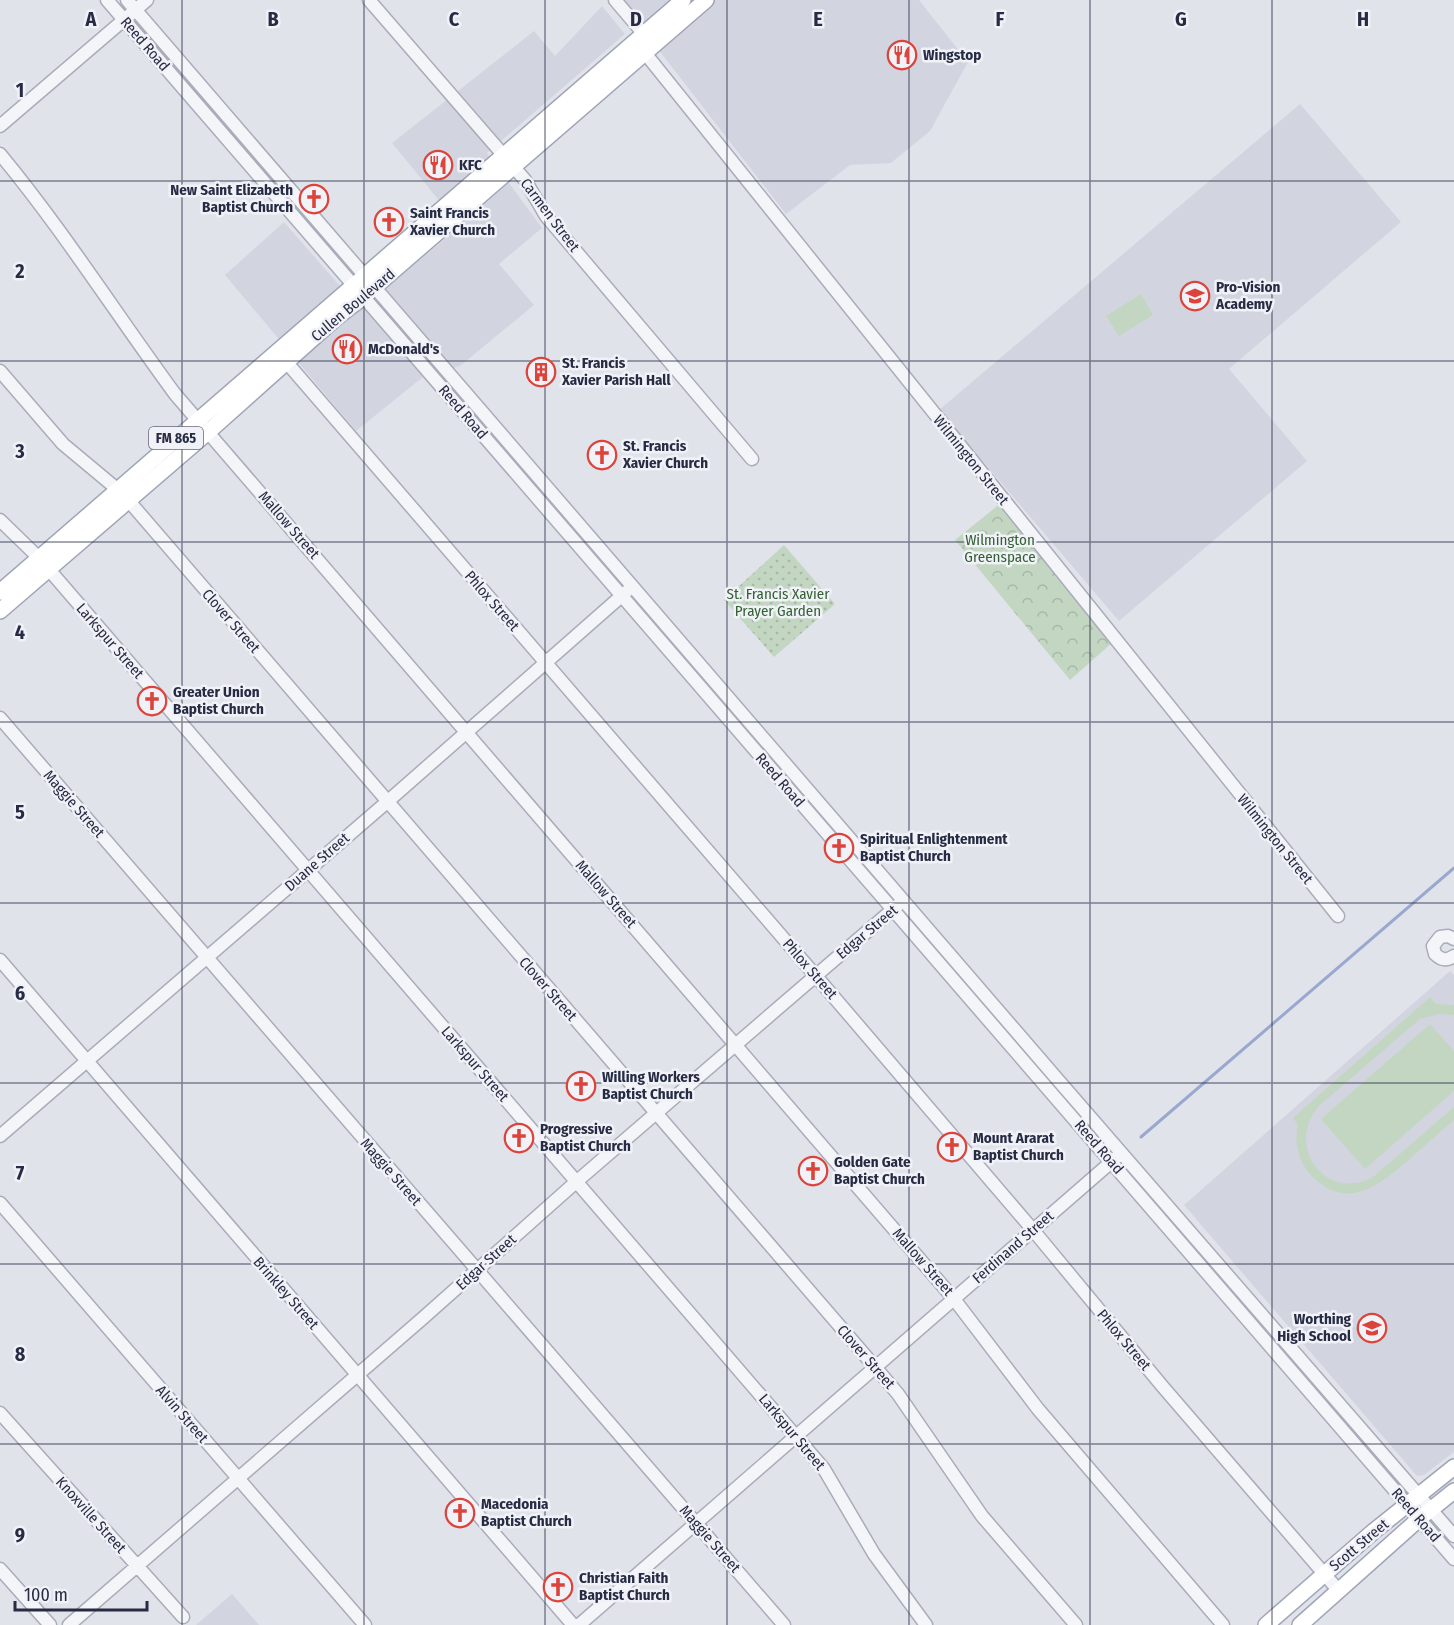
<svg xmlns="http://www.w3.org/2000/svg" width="1454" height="1625" viewBox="0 0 1454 1625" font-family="'Fira Sans Condensed',sans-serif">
<defs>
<pattern id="grass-dots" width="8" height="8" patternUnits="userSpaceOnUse" patternTransform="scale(1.5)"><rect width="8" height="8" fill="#c2d6c1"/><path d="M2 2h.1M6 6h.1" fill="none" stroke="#a7b8a7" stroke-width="1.8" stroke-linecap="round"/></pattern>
<pattern id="forest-crowns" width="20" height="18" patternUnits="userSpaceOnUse" patternTransform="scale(1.5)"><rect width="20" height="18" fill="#c2d6c1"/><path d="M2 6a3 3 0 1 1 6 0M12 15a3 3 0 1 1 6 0" fill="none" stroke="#a7b8a7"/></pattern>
</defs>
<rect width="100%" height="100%" fill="#e1e3eb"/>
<path fill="#d2d5e0" d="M620 0H919L968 62 930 131 891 163 850 165 786 214Z
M602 6 625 34 487 153 542 228 499 264 534 305 460 366 423 377 356 431 225 275 284 222 361 310 460 226 392 143 534 31 555 56Z
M1300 104 1401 222 1229 369 1307 461 1119 621 939 410Z
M1450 971 1454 975V1452L1424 1475 1417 1476 1184 1205Z
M232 1594 259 1625H196Z"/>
<path fill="url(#grass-dots)" d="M784 545 835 604 774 657 724 600Z"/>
<path fill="url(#forest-crowns)" d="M1001 503 1113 642 1070 680 955 540Z"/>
<path fill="#c2d6c1" d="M1141 294 1153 315 1119 336 1106 316Z
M1430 997 1436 1004 1454 1005V1015L1439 1014 1420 1019 1320 1105C1283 1145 1326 1203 1373 1177L1454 1107V1120C1440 1132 1426 1145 1412 1157 1383 1182 1348 1214 1312 1176 1298 1162 1294 1143 1298 1125L1293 1118Z
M1430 1024 1454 1051V1091L1365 1169 1321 1119Z"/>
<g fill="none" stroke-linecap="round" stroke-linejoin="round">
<path stroke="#99a8ce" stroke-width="3" d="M1141 1137 1454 868"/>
<g stroke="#a9acb9" stroke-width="15">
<path id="minor" d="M107 0 1454 1559
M127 0 1058 1080 1454 1536
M369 0 525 180 546 216 752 459
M615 0 643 33 645 53 1338 916
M0 126 147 0
M0 154C63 230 116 314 175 394L954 1299 1038 1409 1223 1625
M282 357 815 975 1033 1230 1163 1387 1339 1591
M0 371 63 444 117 489 128 500 875 1367 898 1394 982 1516 1076 1625
M0 520 39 558 824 1469 874 1554 926 1625
M0 718 784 1625
M1454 939 1448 936 1440 937 1433 946 1435 954C1441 960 1447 961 1454 956
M0 960 573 1625
M0 1136 387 802 626 592
M0 1203 365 1625
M0 1413 183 1617
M0 1569 50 1625
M69 1625 423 1318 576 1182 898 905
M579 1625 1117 1157"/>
</g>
<g stroke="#9fa4b8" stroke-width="18">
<path id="major" d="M0 592 683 0
M0 611 208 432 337 317 363 297 706 0
M1266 1625 1374 1531 1454 1467
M1300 1625 1419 1519 1454 1491"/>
</g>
<use href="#minor" stroke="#f4f5f9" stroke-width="12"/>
<use href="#major" stroke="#fff" stroke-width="15"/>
</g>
<path fill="none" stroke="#272c44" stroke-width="1.5" stroke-opacity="0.55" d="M182 0V1625M364 0V1625M545 0V1625M727 0V1625M909 0V1625M1090 0V1625M1272 0V1625M0 181H1454M0 361H1454M0 542H1454M0 722H1454M0 903H1454M0 1083H1454M0 1264H1454M0 1444H1454"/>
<defs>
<g id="restaurant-ring" transform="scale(1.5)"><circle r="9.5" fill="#f1f2f8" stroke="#db433b" stroke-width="1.5"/><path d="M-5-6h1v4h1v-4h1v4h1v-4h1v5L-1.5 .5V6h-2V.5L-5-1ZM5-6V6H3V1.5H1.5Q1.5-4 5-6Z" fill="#db433b"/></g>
<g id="church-ring" transform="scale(1.5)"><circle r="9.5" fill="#f1f2f8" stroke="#db433b" stroke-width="1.5"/><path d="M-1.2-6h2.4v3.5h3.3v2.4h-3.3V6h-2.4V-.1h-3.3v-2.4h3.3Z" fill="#db433b"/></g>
<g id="school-ring" transform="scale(1.5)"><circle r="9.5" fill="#f1f2f8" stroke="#db433b" stroke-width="1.5"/><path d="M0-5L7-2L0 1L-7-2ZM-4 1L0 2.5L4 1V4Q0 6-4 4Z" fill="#db433b"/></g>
<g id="building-ring" transform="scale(1.5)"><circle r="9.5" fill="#f1f2f8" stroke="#db433b" stroke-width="1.5"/><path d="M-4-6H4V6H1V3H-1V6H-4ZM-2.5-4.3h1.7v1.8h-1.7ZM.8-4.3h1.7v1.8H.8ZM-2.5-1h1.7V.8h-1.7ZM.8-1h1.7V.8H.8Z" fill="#db433b"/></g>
</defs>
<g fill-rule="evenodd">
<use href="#restaurant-ring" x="902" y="55"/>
<use href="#restaurant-ring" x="438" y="165"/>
<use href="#church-ring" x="314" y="199"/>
<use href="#church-ring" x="389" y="222"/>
<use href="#school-ring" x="1195" y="296"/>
<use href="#restaurant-ring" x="347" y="349"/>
<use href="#building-ring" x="541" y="372"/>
<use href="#church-ring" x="602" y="455"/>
<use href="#church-ring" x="152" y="701"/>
<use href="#church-ring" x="839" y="848"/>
<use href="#church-ring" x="581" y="1086"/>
<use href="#church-ring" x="519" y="1138"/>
<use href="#church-ring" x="952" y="1147"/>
<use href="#church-ring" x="813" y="1171"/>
<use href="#school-ring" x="1372" y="1328"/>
<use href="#church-ring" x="460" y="1513"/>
<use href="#church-ring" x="558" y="1587"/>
</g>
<g text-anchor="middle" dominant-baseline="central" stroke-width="5" stroke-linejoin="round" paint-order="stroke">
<rect fill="#f1f2f8" stroke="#64677a" stroke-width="1.5" x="149" y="427" width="54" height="22" rx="4.5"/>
<g font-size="14" font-weight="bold" fill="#272c44">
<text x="176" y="438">FM 865</text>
</g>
<g font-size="15" fill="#272c44" stroke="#f1f2f8">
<text transform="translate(145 44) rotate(49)">Reed Road</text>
<text transform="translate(550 215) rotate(53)">Carmen Street</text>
<text transform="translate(353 305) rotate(-40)">Cullen Boulevard</text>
<text transform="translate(463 412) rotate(49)">Reed Road</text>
<text transform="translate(971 460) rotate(51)">Wilmington Street</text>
<text transform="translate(289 525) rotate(49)">Mallow Street</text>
<text transform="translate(492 601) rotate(49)">Phlox Street</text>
<text transform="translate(231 621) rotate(49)">Clover Street</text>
<text transform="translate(110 641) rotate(49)">Larkspur Street</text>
<text transform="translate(780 780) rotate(49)">Reed Road</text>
<text transform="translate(74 804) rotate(49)">Maggie Street</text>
<text transform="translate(1275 839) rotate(51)">Wilmington Street</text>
<text transform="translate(317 862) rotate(-41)">Duane Street</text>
<text transform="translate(606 894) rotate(49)">Mallow Street</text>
<text transform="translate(867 932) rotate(-40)">Edgar Street</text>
<text transform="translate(810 969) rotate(49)">Phlox Street</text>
<text transform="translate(548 989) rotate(49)">Clover Street</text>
<text transform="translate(475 1064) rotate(49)">Larkspur Street</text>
<text transform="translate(1099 1147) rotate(49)">Reed Road</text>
<text transform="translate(391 1172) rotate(49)">Maggie Street</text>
<text transform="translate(1013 1247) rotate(-41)">Ferdinand Street</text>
<text transform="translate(486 1262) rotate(-42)">Edgar Street</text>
<text transform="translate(923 1262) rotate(49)">Mallow Street</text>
<text transform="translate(286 1293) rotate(49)">Brinkley Street</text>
<text transform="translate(1124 1340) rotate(50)">Phlox Street</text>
<text transform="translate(866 1357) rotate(49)">Clover Street</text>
<text transform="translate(182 1414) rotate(49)">Alvin Street</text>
<text transform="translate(792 1432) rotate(50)">Larkspur Street</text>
<text transform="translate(91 1515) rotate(48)">Knoxville Street</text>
<text transform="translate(1416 1515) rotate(49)">Reed Road</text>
<text transform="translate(710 1539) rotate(49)">Maggie Street</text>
<text transform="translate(1359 1545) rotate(-40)">Scott Street</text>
</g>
<g font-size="15" font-weight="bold" fill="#272c44" stroke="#f1f2f8" text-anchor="start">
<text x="923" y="55">Wingstop</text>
<text x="459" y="165">KFC</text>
<text x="293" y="190" text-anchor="end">New Saint Elizabeth<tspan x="293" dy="17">Baptist Church</tspan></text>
<text x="410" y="213">Saint Francis<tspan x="410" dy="17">Xavier Church</tspan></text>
<text x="1216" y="287">Pro-Vision<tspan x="1216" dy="17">Academy</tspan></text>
<text x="368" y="349">McDonald's</text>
<text x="562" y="363">St. Francis<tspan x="562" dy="17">Xavier Parish Hall</tspan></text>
<text x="623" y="446">St. Francis<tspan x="623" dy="17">Xavier Church</tspan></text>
<text x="173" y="692">Greater Union<tspan x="173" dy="17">Baptist Church</tspan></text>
<text x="860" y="839">Spiritual Enlightenment<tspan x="860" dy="17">Baptist Church</tspan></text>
<text x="602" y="1077">Willing Workers<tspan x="602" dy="17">Baptist Church</tspan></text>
<text x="540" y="1129">Progressive<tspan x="540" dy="17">Baptist Church</tspan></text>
<text x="973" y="1138">Mount Ararat<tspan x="973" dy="17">Baptist Church</tspan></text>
<text x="834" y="1162">Golden Gate<tspan x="834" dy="17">Baptist Church</tspan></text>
<text x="1351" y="1319" text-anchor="end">Worthing<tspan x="1351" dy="17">High School</tspan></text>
<text x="481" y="1504">Macedonia<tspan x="481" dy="17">Baptist Church</tspan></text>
<text x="579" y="1578">Christian Faith<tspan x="579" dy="17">Baptist Church</tspan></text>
</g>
<g font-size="15" fill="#336134" stroke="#f1f2f8">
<text x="1000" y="540">Wilmington<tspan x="1000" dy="17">Greenspace</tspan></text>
<text x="778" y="594">St. Francis Xavier<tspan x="778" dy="17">Prayer Garden</tspan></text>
</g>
</g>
<g font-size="20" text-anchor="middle" font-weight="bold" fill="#272c44" stroke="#f1f2f8" stroke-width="5" stroke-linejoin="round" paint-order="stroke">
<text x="91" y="26">A</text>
<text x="273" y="26">B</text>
<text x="454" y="26">C</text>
<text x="636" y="26">D</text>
<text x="818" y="26">E</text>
<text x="1000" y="26">F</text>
<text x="1181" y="26">G</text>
<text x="1363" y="26">H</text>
<text x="20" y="97">1</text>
<text x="20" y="278">2</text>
<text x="20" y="458">3</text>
<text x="20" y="639">4</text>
<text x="20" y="819">5</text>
<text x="20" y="1000">6</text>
<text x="20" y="1180">7</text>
<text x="20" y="1361">8</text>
<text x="20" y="1542">9</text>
</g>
<path d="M15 1601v9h132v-9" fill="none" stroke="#272c44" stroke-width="3"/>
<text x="24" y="1601" font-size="18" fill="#272c44" stroke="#f1f2f8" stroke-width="4.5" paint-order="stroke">100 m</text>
</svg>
